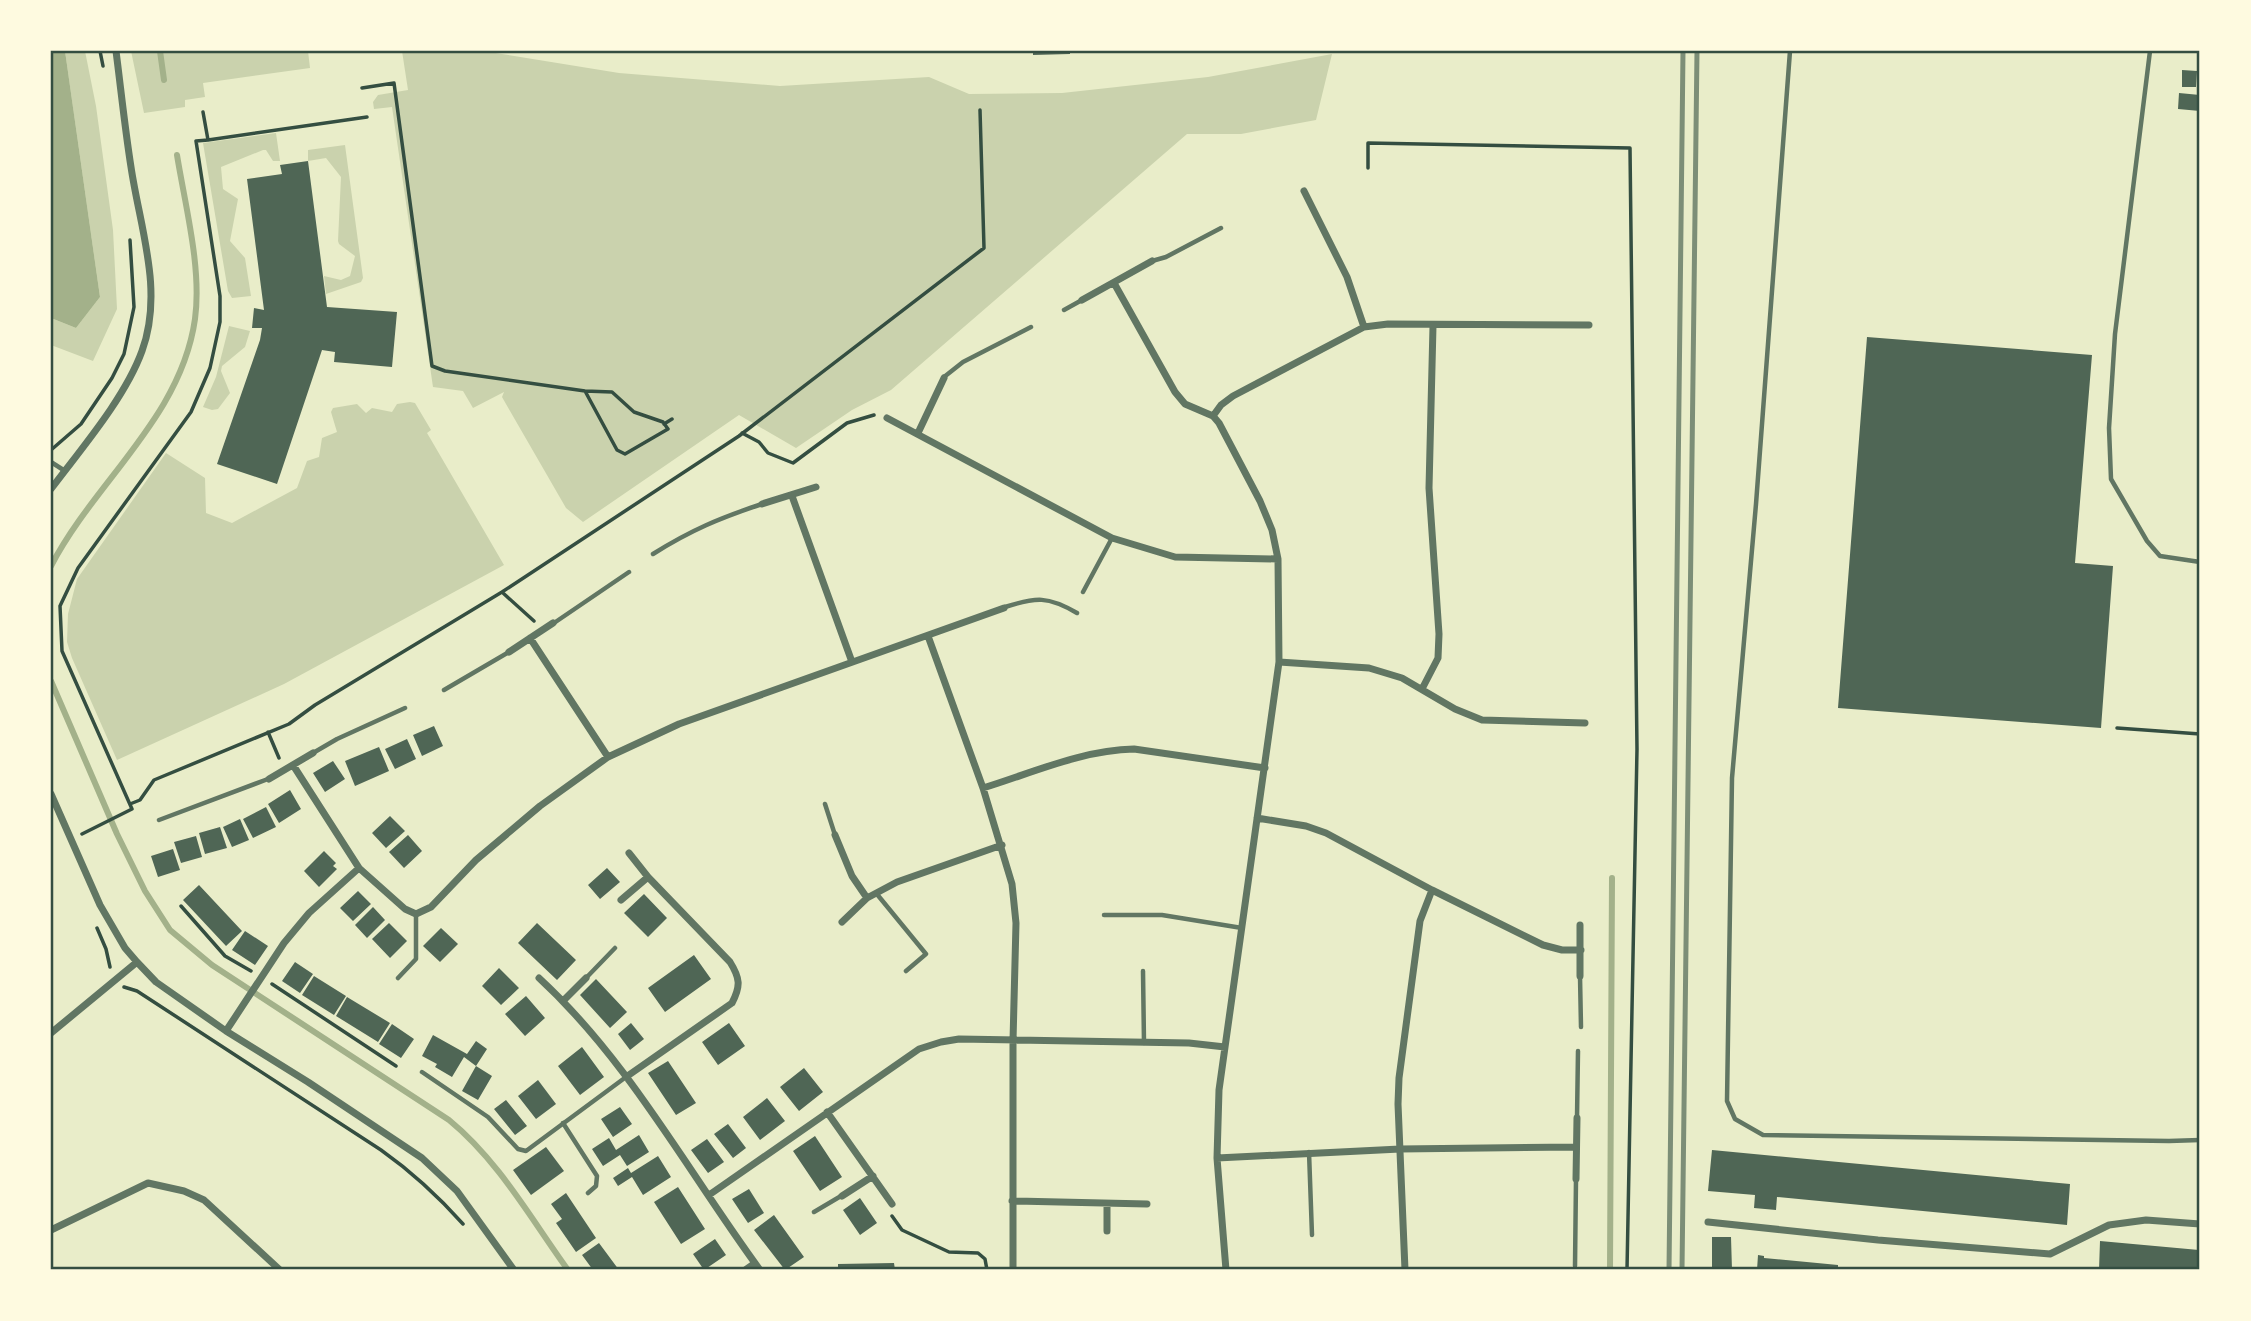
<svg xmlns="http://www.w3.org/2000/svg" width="2251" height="1321" viewBox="0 0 2251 1321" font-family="'DM Sans',sans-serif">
<rect width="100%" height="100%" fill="#e9edc9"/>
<path fill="#cad2ad" d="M65 51H85L96 106 113 230 117 309 93 361 51 345V318L76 328 100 297Z
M131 51H308L310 68 203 83 205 97 185 100V107L144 113Z
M402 51H483L619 73 780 86 929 77 969 94 1062 93 1208 77 1332 54 1316 120 1241 134H1187L891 390 852 410 796 448 739 415 583 522 566 508 502 397 504 392 473 408 463 391 433 387 392 107 374 109 373 102 378 95 408 90Z
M276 133 280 161H273L266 150H263L221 167 223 189 238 199 230 241 245 258 251 296 232 298 228 291 203 143Z
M345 145 363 278 361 282 326 294 324 276 341 280 350 276 355 256 339 244 338 241 341 177 326 158 308 161V150Z
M229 326 250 331 245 347 222 366 221 371 230 393 218 409 212 410 203 407 216 377Z
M410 402 415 403 431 430 427 433 430 438 504 565 284 684 117 760 72 658 67 642 68 614 77 579 166 453 205 478 206 513 232 523 297 488 307 461 319 457 322 438 337 432 331 412 333 408 357 404 366 413 372 408 392 412 397 404Z"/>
<path fill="#a3b18a" d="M51 51H65L100 297 76 328 51 318Z"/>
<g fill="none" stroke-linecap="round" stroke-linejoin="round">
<path stroke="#a3b18a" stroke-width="6" d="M160 51 164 80
M51 566C95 481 181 418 195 319 202 268 185 205 177 155
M51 681 117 834 145 891 170 930 212 965 449 1120C499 1161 531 1219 568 1270
M1610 1270 1612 878"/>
</g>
<path fill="#4f6655" d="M1033 51H1070V54L1033 55Z
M2182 70 2197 71 2196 87H2182Z
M2179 93 2200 95V111L2178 109Z
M308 161 327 307 397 312 392 367 334 362 335 352 322 350 277 484 217 464 260 340 262 328H252L254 308 264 310 247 179 282 174 280 165Z
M1867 337 2092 355 2075 563 2113 566 2101 728 1838 708Z
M434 726 443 746 422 756 413 735Z
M407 739 416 759 395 769 385 749Z
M379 747 389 771 355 786 345 761Z
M333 761 345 779 325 792 313 773Z
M290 790 301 809 279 823 268 804Z
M266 807 276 827 253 838 243 819Z
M390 816 405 831 386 848 372 833Z
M240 819 249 840 232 847 223 827Z
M220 827 227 848 205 854 199 833Z
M408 835 422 851 404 868 389 852Z
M196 836 202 857 181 863 174 842Z
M173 849 180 870 158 877 151 856Z
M324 851 336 863 333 866 337 869 319 887 304 871Z
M607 868 620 882 600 899 588 885Z
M199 885 242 931 226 946 183 900Z
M358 891 371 904 353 921 340 908Z
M644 894 667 918 648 937 624 913Z
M373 907 385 920 367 938 355 925Z
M389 923 407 941 390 958 372 939Z
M537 923 576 960 557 980 518 943Z
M441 928 458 944 440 962 423 946Z
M245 931 268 946 255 965 232 950Z
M694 955 711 979 665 1012 648 988Z
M295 962 313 974 300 993 282 981Z
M499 968 519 988 501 1005 482 986Z
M314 976 346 996 334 1015 302 995Z
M596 979 627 1012 610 1028 580 995Z
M526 996 545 1018 525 1036 505 1014Z
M347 997 390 1023 378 1042 336 1016Z
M631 1023 644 1039 630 1050 618 1034Z
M729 1023 745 1046 718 1065 702 1042Z
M392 1024 414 1039 401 1058 379 1044Z
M433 1035 467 1054 476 1041 487 1049 476 1066 464 1057 452 1077 435 1067 437 1064 422 1056Z
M582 1047 604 1077 580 1095 558 1066Z
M668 1061 696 1103 676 1115 648 1073Z
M476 1066 492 1076 478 1100 462 1091Z
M804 1068 823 1092 799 1111 780 1087Z
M538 1080 556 1104 536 1119 518 1096Z
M767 1098 785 1121 760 1140 743 1117Z
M506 1100 527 1126 515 1135 494 1109Z
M620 1107 632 1124 613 1137 601 1119Z
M728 1124 746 1148 733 1158 714 1134Z
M639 1135 649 1152 627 1166 620 1155 603 1166 592 1149 609 1138 616 1150Z
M815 1136 842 1177 820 1191 793 1151Z
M707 1139 724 1162 708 1173 691 1150Z
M546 1147 564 1171 531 1195 513 1170Z
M1712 1150 2070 1184 2067 1225 1777 1197 1776 1210 1754 1208 1755 1195 1708 1191Z
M658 1156 671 1177 643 1195 632 1177 618 1186 613 1178 628 1168 631 1173Z
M678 1187 705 1229 681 1244 654 1202Z
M749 1189 764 1213 748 1223 732 1199Z
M566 1193 596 1238 576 1252 556 1223 562 1219 551 1204Z
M860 1198 877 1223 860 1235 843 1210Z
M774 1215 804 1257 785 1270 754 1230Z
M1712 1237H1731L1732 1270H1712Z
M715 1239 726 1255 704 1270 693 1254Z
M2100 1241 2199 1250 2198 1270H2099Z
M599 1243 619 1270H593L582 1255Z
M1758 1255 1764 1256V1258L1838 1265V1270H1757Z
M894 1263 895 1270H838V1264Z"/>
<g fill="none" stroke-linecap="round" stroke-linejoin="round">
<path stroke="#344e41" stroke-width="3.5" d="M100 51 103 66
M362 88 394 83 432 366 445 371 585 391 612 392 634 412 663 422 668 429 625 454 617 450 585 391
M208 140 367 117
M1368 168V143L1630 148 1637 749 1627 1270
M664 424 672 419
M742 433 759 442 768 453 793 463 847 423 874 415
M51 450 81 424 112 378 124 354 134 307 130 240
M503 593 534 621
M2117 728 2200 734
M268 732 279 758
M130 804 140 800 154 780 289 724 315 705 502 592 739 436 984 248 980 110
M82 834 132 809 62 651 60 606 78 568 191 412 210 368 220 322V296L196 141 208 140 203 112
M181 906 225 956 251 971
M97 928 106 949 110 967
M272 984 396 1066
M124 987 137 991 381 1150C412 1172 438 1196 463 1224
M892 1216 902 1230 949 1252 978 1253 985 1259 987 1270"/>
<path stroke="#617663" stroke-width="4.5" d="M1790 51 1756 504 1732 778 1727 1101 1735 1119 1763 1135 2169 1141 2200 1140
M2150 51 2115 334 2109 428 2111 479 2147 541 2160 556 2200 562
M1152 261 1166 257 1221 228
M1064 310 1082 300
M944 377 963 362 1031 327
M51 462 65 471
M653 554C691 530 720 518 762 504
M1083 592 1112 538
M1005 607C1036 597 1048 596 1077 613
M554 623 629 572
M444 690 509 652
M313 753 337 739 405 708
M825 804 835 835
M159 820 268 779
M876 893 926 954 906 971
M1104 915H1162L1242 928
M1143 971 1144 1043
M1580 976 1581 1027
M398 978 416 959V915
M586 978 615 948
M422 1072 488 1117 518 1149 526 1151 626 1077
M1577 1118 1578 1051
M563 1123 597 1176 596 1186 588 1193
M1309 1152 1312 1235
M814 1212 841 1196
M1575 1266 1576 1179"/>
<path stroke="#617663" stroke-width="7" d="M1304 191 1347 277 1364 327
M1114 283 1175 392 1185 404 1213 416 1219 423 1260 501 1272 530 1278 559 1279 662 1219 1090 1217 1158 1226 1270
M1082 300 1152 261
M1213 416 1221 405 1233 396 1364 327 1388 324 1589 325
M887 418 1112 538 1175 557 1278 559
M918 433 944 378
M51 489C81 449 125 398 142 351 164 291 140 228 131 167 125 129 121 90 116 51
M792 496 852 662
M762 504 816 487
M928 636 983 788 1012 884 1016 923 1013 1041V1270
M530 638 608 757
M509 652 553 623
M1279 662 1369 668 1402 678 1455 709 1482 720 1585 723
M1422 689 1438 658 1439 634 1429 488 1433 326
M293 765 359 868
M269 779 313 753
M983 788C1032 773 1082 750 1134 749L1265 768
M51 794 100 905 125 948 137 962 156 982 226 1031 308 1082 422 1158 457 1191 514 1270
M1257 818 1306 826 1326 833 1432 890 1543 945 1562 950H1581
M835 835 852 876 867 898
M621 900 648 877
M842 922 867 898 897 882 1002 845
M1580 925V976
M539 978C629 1061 688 1172 760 1270
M563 1001 586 978
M226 1031 284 943 309 913 359 868 405 909 416 914 431 907 476 860 540 806 608 757 679 724 1004 608
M51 1033 137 962
M626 1077 732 1003C741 986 740 978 730 962L648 877 629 853
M827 1112 892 1204
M1217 1158 1400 1149 1576 1147
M1576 1179 1577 1118
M709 1195 919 1049 941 1042 959 1039 1189 1043 1225 1047
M842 1196 873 1176
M1012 1201 1147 1204
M1107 1205V1231
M1708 1222 1878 1240 2050 1254 2109 1225 2146 1220 2200 1224
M51 1230 148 1183 184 1191 204 1200 280 1270
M745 1270 755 1263
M1405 1270 1398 1104 1399 1078 1420 921 1432 890"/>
<path stroke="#7c8e77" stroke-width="5" d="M1669 1270 1683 51
M1682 1270 1697 51"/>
</g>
<rect width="2251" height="1321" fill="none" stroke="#fefae0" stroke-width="105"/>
<rect x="52" y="52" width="2146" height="1216" fill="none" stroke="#344e41" stroke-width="2.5"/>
</svg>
